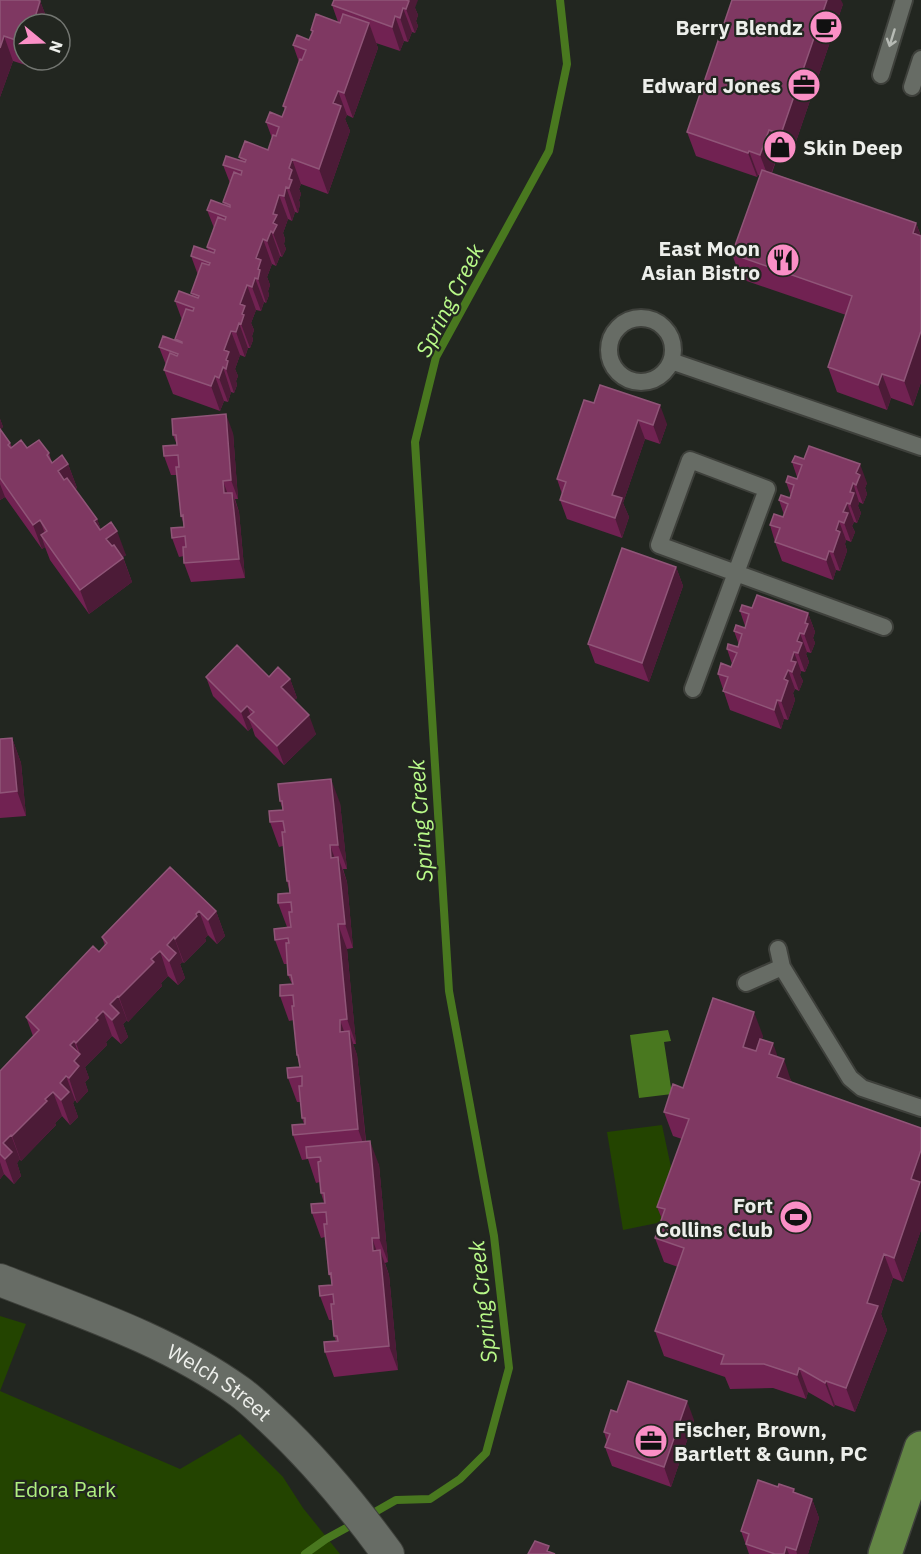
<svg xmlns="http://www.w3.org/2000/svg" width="921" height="1554" viewBox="0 0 921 1554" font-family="'IBM Plex Sans',sans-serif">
<rect width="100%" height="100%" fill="#222620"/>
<path fill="#234400" d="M662 1125 677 1195 667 1221 623 1230 607 1132Z
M0 1316 26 1324 0 1391 180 1469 240 1434 283 1477 303 1508 340 1554H0Z"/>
<path fill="#49781f" d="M668 1030 671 1041 664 1042 672 1094 639 1098 630 1035Z"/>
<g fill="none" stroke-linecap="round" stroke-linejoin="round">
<path stroke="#49781f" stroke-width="8" d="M368 1516 396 1500 430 1499 460 1479 486 1453 509 1368 494 1236 449 991 415 442 436 357 549 151 567 64 560 0
M305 1554 326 1539 357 1522"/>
<g stroke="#3e403b" stroke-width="20">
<path id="service" d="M881 75 904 0
M912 87 921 59
M609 350a32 32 0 1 1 64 0a32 32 0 1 1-64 0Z
M671 361 921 447
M693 689 767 489 690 460 659 545 884 627
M778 949 782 967 850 1078 862 1088 921 1108
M746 983 782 967"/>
</g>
<g stroke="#3e403b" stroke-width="34">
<g id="minor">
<path id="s1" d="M0 1280C82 1312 168 1340 240 1392 251 1400 261 1410 271 1419 315 1460 353 1506 388 1554"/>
</g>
</g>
<g stroke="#3e403b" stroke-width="36">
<path id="primary" d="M885 1554 921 1448"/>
</g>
<use href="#service" stroke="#676c65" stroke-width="16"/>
<use href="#minor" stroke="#676c65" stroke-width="32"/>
<use href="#primary" stroke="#638645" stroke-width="33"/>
</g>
<path fill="#712252" d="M0 0 40 1 49 24H24V60H38L35 68 13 61 0 97Z
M843 4 790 159 778 155 772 173 916 223 921 236V382L913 406 891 398 887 410 837 392 828 367 846 315 741 279 732 254 760 176 758 175 757 177 696 156 687 132Z
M332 5 415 8 418 15 416 21 418 26 415 33 412 32 408 42 404 41 400 51 376 43 378 48 353 118 347 115 345 119 350 131 328 194 301 184 299 189 301 194 299 200 300 204 298 213 295 212 292 221 288 219 283 233 285 239 284 244 286 249 282 257 280 256 276 266 272 264 267 277 270 285 268 291 269 295 266 303 264 302 261 311 256 310 251 323 254 330 252 336 253 340 250 348H248L245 357 240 355 235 369 238 376 236 381 237 385 234 393 231 392 228 402 224 401 220 411 173 394 164 370 166 365 159 347 176 341 175 339 182 320 175 301 192 296 191 293 198 275 191 256 208 252 207 247 214 228 207 210 224 205 223 202 230 183 223 165 241 161 239 157 268 150 272 138 266 122 282 117 285 110 283 106 299 62 293 45 309 40 312 33 311 30 338 22Z
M584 400 667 424 660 444 645 439 623 503 629 517 622 538 567 519 560 500 562 494 557 479Z
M0 419 3 427 0 429 10 443 12 447 27 448 49 453 52 463 68 464 77 488 75 489 97 519 101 530 126 555 123 557 132 582 89 614 50 560 45 547 42 549 5 497 0 500Z
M233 433 238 499H235L239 512 245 578 191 582 184 563V556L179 557 172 538 184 527V525L181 516 177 475H171L164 456 177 445 173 435Z
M792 462 867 483 865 488 867 494 863 504 859 502 858 506 861 513 857 523 854 522 852 526 855 532 851 542 846 540 845 544 847 551 840 571 836 570 833 580 782 561 775 542 770 525 783 517 784 515 779 500 790 498 791 496 786 482 797 479V477Z
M676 567 683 586 649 682 595 663 588 644Z
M752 608 808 613 815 632 813 638 815 643 811 653 807 652 806 654 809 662 805 672 801 671 800 675 803 681 799 691 795 689 793 693 795 700 788 720 784 719 781 729 730 710 718 674 731 667 732 664 727 649 738 647 739 645 734 631 745 628V626L740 611Z
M206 677H269L290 679 297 698 294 700 316 734 284 765 255 736 252 727 248 731 213 696Z
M12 738 21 763 26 816 0 818V739Z
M280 801 340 803 347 869H343L347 882 353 948 347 949 356 1044H353L357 1055 366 1141 379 1165 388 1262 385 1263 389 1275 398 1370 334 1377 325 1352 336 1341 334 1336 333 1320H329L320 1296 332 1285V1283L329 1274 325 1237 321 1238 312 1213 324 1203 321 1193 320 1182 316 1183 308 1159 302 1160 293 1135 304 1124 302 1118 301 1102H297L288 1078 300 1067 297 1055 294 1020 289 1021 280 996 292 984 288 975 287 964H284L275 940 287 927 278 903 290 893 287 881 283 846 279 847 270 822 283 810Z
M170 867 216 911 225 936 217 944 208 935 205 938 206 941 184 963 183 962 180 964 185 978 178 985 168 976 161 983 162 986 128 1022 127 1020 123 1024 128 1037 121 1044 112 1036 106 1042 107 1045 85 1067 89 1078 85 1082 88 1091 77 1103 75 1100 73 1103 78 1117 70 1125 62 1116 55 1123 56 1125 21 1161 20 1159 17 1163 21 1176 14 1184 4 1174 0 1179V1071L33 1036 26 1017 105 946 102 937Z
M763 1036 762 1039 778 1057 792 1082 921 1128V1230L903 1282 893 1278 881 1314 887 1330 855 1412 835 1405 834 1407 808 1392 806 1399 773 1388 730 1389 725 1377 664 1356 655 1331 678 1267 664 1262 655 1238 662 1219 657 1207 682 1139 673 1136 664 1112 683 1088Z
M617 1412 694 1420 671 1487 612 1466 605 1447 607 1442 604 1432Z
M778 1487 794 1489 795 1493 812 1499 819 1518 808 1554H749L748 1551 741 1531Z"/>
<path fill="#4c1b37" d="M406 0H418L415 8 418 15 416 21 418 26 415 33 406 9Z
M827 0H841L843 4 790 159 781 134Z
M40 1 49 24H33Z
M403 8 412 32 408 42 400 18Z
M395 16 404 41 400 51 392 27Z
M369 23 378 48 353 118 344 93Z
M4 36 13 61 0 97V48Z
M32 60H38L35 68Z
M338 91 347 115 345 119 350 131 328 194 319 169 333 103Z
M769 130 778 155 769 179 760 155Z
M749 151 758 175 757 177 748 153Z
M292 159 301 184 299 189 301 194 299 200 300 204 298 213 289 188V168Z
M286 187 295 212 292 221 284 196Z
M279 195 288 219 283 233 285 239 284 244 286 249 282 257 273 233V214Z
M916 223 921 237 913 233Z
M271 231 280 256 276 266 267 241Z
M263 239 272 264 267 277 270 285 268 291 269 295 266 303 258 279V269L256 258Z
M255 278 264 302 261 311 252 287Z
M247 285 256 310 251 323 254 330 252 336 253 340 250 348 241 324 242 314 240 304Z
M239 323 248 348 245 357 236 332Z
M231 331 240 355 235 369 238 376 236 381 237 385 234 393 226 369 224 350Z
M921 331V382L913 406 904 381Z
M223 367 231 392 228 402 219 378Z
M882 374 891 398 887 410 878 385Z
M215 376 224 401 220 411 211 386Z
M660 405 667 424 660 444 653 425Z
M226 414 233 433 238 499 231 480Z
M0 419 3 427 0 430Z
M638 420 645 439 623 503 629 517 622 538 615 518 612 495Z
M68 464 77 488 67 495 58 471Z
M860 464 867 483 865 488 867 494 863 504 856 485V473Z
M223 481 230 500 224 493Z
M853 483 859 502 858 506 861 513 857 523 850 504V492Z
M0 484 5 497 0 500Z
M232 493 239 512 245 578 239 559Z
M847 503 854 522 852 526 855 532 851 542 844 523 843 512Z
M97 519 106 544 94 521Z
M40 520 49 545 41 535 45 547 42 549 33 525Z
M839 521 846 540 845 544 847 551 840 571 833 552 836 530Z
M117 531 126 555 115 563 106 539Z
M829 551 836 570 833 580 826 560Z
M123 558 132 582 89 614 80 590Z
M676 567 683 586 649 682 642 663Z
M808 613 815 632 813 638 815 643 811 653 804 634 805 623Z
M800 633 807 652 806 654 809 662 805 672 798 653 797 641Z
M794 652 801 671 800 675 803 681 799 691 792 672 791 661Z
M788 670 795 689 793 693 795 700 788 720 781 701 784 679Z
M290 679 297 698 288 706 281 687Z
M777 700 784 719 781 729 774 710Z
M247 706 254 723 248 717 252 727 248 731 241 712Z
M309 715 316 734 284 765 277 746Z
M12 738 21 763 26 816 17 791Z
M331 779 340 803 347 869 338 845Z
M330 845 339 870 331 858Z
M338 857 347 882 353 948 345 924Z
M199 911 208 935 205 938 206 941 184 963 175 939Z
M216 911 225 936 217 944 208 920Z
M338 924 347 949 356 1044 347 1019Z
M174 937 183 962 180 964 185 978 178 985 169 961 167 945Z
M160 951 168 976 161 983 162 986 128 1022 119 997Z
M118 996 127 1020 123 1024 128 1037 121 1044 112 1020 110 1004Z
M103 1011 112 1036 106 1042 107 1045 85 1067 89 1078 85 1082 88 1091 77 1103 69 1078 74 1061 70 1045 74 1041 79 1055 80 1054 76 1043Z
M754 1012 763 1036 752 1072 743 1047Z
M340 1020 349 1045 340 1032Z
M349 1031 357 1055 367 1154 358 1129Z
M773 1043 781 1066 784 1059 792 1084 786 1101 769 1054Z
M66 1076 75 1100 73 1103 78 1117 70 1125 61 1100 60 1083Z
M53 1092 62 1116 55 1123 56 1125 21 1161 12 1136Z
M11 1135 20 1159 17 1163 21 1176 14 1184 5 1159 3 1143Z
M370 1141 379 1165 388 1262 379 1238Z
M921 1150V1230L903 1282 894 1258 911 1179Z
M0 1162 4 1174 0 1179Z
M372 1238 381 1263 373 1251Z
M380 1250 389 1275 398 1370 389 1346Z
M884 1254 893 1278 881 1314 887 1330 855 1412 846 1388 867 1303Z
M799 1368 808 1392 806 1399 797 1375Z
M826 1381 835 1405 834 1407 825 1383Z
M687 1401 694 1420 671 1487 664 1467Z
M812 1499 819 1518 808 1554H797L796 1550Z
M786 1547 789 1554H784Z"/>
<path fill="#7f3862" stroke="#905578" stroke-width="1.5" d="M0 0H37L40 1 33 24H24V43L4 36 0 48Z
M334 0H406L409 1 406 9 403 8 400 18 395 16 392 27 332 5Z
M732 0H827L781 134 769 130 760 155 749 151 748 153 687 132Z
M316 14 340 23 343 14 369 23 344 93 338 91 333 103 341 106 319 169 292 159 289 168 292 170 289 179 292 180 289 188 286 187 284 196 279 195 273 214 277 215 273 223 277 225 273 233 271 231 267 241 263 239 256 258 261 260 258 269 260 270 258 279 255 278 252 287 247 285 240 304 245 306 242 314 244 315 241 324 239 323 236 332 231 331 224 350 229 352 226 360 228 361 226 369 223 367 219 378 215 376 211 386 164 370 170 353 177 356 178 354 159 347 163 336 182 343V342L175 339 186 309 193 311 194 308 175 301 179 291 198 298 199 296 191 293 202 263 209 265 210 263 191 256 194 246 214 253 215 250 207 247 218 217 225 220 226 217 207 210 211 200 230 207V205L223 202 234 172 241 175 242 171 223 165 226 156 245 162 246 160 239 157 245 141 268 150 273 135 276 136 279 127 266 122 270 112 282 117 286 107 283 106 300 59 302 60 306 50 293 45 297 35 309 40 313 31 311 30Z
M762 170 916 223 913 233 921 236V331L904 381 882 374 878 385 828 367 852 296 732 254Z
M600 385 660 405 653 425 638 420 612 495 622 498 615 518 560 500 566 482 557 479 584 400 594 403Z
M226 414 231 480 223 481 224 493H232L239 559 184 563 183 547H186L185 536 172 538 171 528 184 527 183 515 181 516 176 467H179L178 455 164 456 163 446 177 445 176 435H173L172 419Z
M0 429 10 443 8 445 11 448 21 440 27 448 39 440 49 453 47 455 52 463 62 455 68 464 58 471 64 480 67 478 97 519 94 521 100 530 111 522 117 531 106 539 112 546 114 545 123 558 80 590 41 535 47 531 40 520 33 525 0 478Z
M809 446 860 464 856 473 860 475 856 485 853 483 850 492 854 493 850 504 847 503 843 512 848 513 844 523 839 521 836 530 840 532 833 552 829 551 826 560 775 542 780 528 770 525 774 514 783 517 788 504 779 500 781 495 790 498 794 485 786 482 788 476 797 479 802 465 792 462 795 456 804 459Z
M622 548 676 567 642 663 588 644Z
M757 595 808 613 805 623 808 624 804 634 800 633 797 641 802 643 798 653 794 652 791 661 796 662 792 672 788 670 784 679 788 681 781 701 777 700 774 710 723 691 728 677 718 674 721 663 731 667 737 653 727 649 728 644 738 647 742 634 734 631 736 625 745 628 749 614 740 611 742 605 752 608Z
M237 645 269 677 278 667 290 679 281 687 309 715 277 746 248 717 254 712 247 706 241 712 206 677Z
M12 738 17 791 0 793V739Z
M331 779 338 845H330L331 858 338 857 345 924H338L347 1019 340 1020V1032L349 1031 358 1129 293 1135 292 1125 305 1124V1118H302L299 1086H302V1076L288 1078 287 1068 300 1067 298 1055H297L292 1006H294L293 995 280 996V985L293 984 291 975H288L286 943H289L288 938 275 940 274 929 291 927 289 912H292L291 902 278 903V894L290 893 289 881H287L282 832H285L283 821 270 822 269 811 283 810 282 801H280L278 784Z
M170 867 216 911 208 920 199 911 196 914 197 916 175 939 174 937 167 945 176 953 169 961 160 951 151 959 154 962 119 997 118 996 110 1004 119 1013 112 1020 103 1011 96 1018 98 1020 76 1043 74 1041 70 1045 80 1054 74 1061 79 1066 69 1078 66 1076 60 1083 69 1092 61 1100 53 1092 45 1099 47 1101 12 1136 11 1135 3 1143 12 1152 5 1159 0 1154V1071L39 1030 26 1017 93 946 99 952 107 943 102 937Z
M713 998 754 1012 743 1047 756 1051 760 1039 773 1043 769 1054 784 1059 777 1077 921 1128V1150L911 1179 920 1182 894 1258 884 1254 867 1303 878 1306 846 1388 826 1381 825 1383 799 1368 797 1375 764 1364H721L724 1355 655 1331 684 1248 655 1238 665 1209 657 1207 689 1119 664 1112 673 1084 683 1088Z
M370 1141 379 1238H372L373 1251 380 1250 389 1346 325 1352 324 1342 338 1341 337 1336H334L331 1304H334L333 1294 320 1296 319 1286 332 1285 331 1273 329 1274 324 1224H327L326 1212 312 1213 311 1204 325 1203 324 1193H321L318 1162 321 1161 320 1157 307 1158 306 1147Z
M628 1381 687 1401 664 1467 605 1447 610 1434 604 1432 611 1410 617 1412Z
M758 1480 778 1487 779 1484 794 1489 793 1492 812 1499 796 1550 786 1547 784 1554H775L746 1544 749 1534 741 1531Z
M535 1541 549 1546 547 1551 555 1554H528Z"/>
<defs><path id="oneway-shaft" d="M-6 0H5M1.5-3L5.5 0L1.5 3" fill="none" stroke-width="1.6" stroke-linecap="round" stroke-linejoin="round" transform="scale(1.5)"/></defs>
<use stroke="#b7bbb5" href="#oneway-shaft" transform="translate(892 38) rotate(107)"/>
<defs>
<g id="cafe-disc" transform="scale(1.725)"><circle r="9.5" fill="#fa8fc6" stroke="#222620"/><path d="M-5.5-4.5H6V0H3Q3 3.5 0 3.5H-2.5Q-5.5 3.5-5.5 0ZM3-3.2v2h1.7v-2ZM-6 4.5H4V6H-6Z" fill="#111"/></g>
<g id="office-disc" transform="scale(1.725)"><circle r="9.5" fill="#fa8fc6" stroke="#222620"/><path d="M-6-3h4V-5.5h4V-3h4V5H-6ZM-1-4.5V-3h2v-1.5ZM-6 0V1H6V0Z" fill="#111"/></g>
<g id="shop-disc" transform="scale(1.725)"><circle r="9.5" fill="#fa8fc6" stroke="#222620"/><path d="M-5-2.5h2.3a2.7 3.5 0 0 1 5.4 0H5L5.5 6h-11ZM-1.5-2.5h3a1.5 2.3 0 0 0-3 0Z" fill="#111"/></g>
<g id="restaurant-disc" transform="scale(1.725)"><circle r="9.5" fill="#fa8fc6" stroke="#222620"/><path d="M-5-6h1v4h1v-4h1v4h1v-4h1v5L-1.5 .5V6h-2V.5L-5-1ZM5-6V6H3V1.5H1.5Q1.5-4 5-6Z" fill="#111"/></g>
<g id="stadium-disc" transform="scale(1.725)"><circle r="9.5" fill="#fa8fc6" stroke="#222620"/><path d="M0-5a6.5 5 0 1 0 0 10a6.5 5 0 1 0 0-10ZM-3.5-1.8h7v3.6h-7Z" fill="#111"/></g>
</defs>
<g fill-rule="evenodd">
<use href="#cafe-disc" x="826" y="27"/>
<use href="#office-disc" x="804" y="85"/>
<use href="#shop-disc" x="780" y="147"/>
<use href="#restaurant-disc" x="783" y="260"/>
<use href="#stadium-disc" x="796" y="1217"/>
<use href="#office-disc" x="651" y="1441"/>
</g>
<g text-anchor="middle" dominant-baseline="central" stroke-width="4.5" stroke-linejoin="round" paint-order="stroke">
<g font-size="21" font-weight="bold" fill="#edefeb" stroke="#222620" text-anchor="end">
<text x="803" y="27">Berry Blendz</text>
<text x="781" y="85">Edward Jones</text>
<text x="803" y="147" text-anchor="start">Skin Deep</text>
<text x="760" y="248">East Moon<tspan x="760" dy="24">Asian Bistro</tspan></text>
<text x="773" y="1205">Fort<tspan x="773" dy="24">Collins Club</tspan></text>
<text x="674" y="1429" text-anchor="start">Fischer, Brown,<tspan x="674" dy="24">Bartlett &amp; Gunn, PC</tspan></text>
</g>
<g font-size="21" fill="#edefeb" stroke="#222620">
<text stroke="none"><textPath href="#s1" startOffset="243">Welch Street</textPath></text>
</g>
<g font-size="21" fill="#b0f080" stroke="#222620">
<text x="65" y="1489">Edora Park</text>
</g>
<g font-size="22" font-style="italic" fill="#b9fa89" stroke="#222620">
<text transform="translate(449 300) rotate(-63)">Spring Creek</text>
<text transform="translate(420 821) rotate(-94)">Spring Creek</text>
<text transform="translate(482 1302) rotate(-96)">Spring Creek</text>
</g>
</g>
<g transform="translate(42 42) rotate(109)"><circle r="28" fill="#222620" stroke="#737671" stroke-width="1.5"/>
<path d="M0-4.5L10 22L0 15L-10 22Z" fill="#fa8fc6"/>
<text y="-9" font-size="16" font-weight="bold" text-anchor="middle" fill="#edefeb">N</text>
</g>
</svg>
